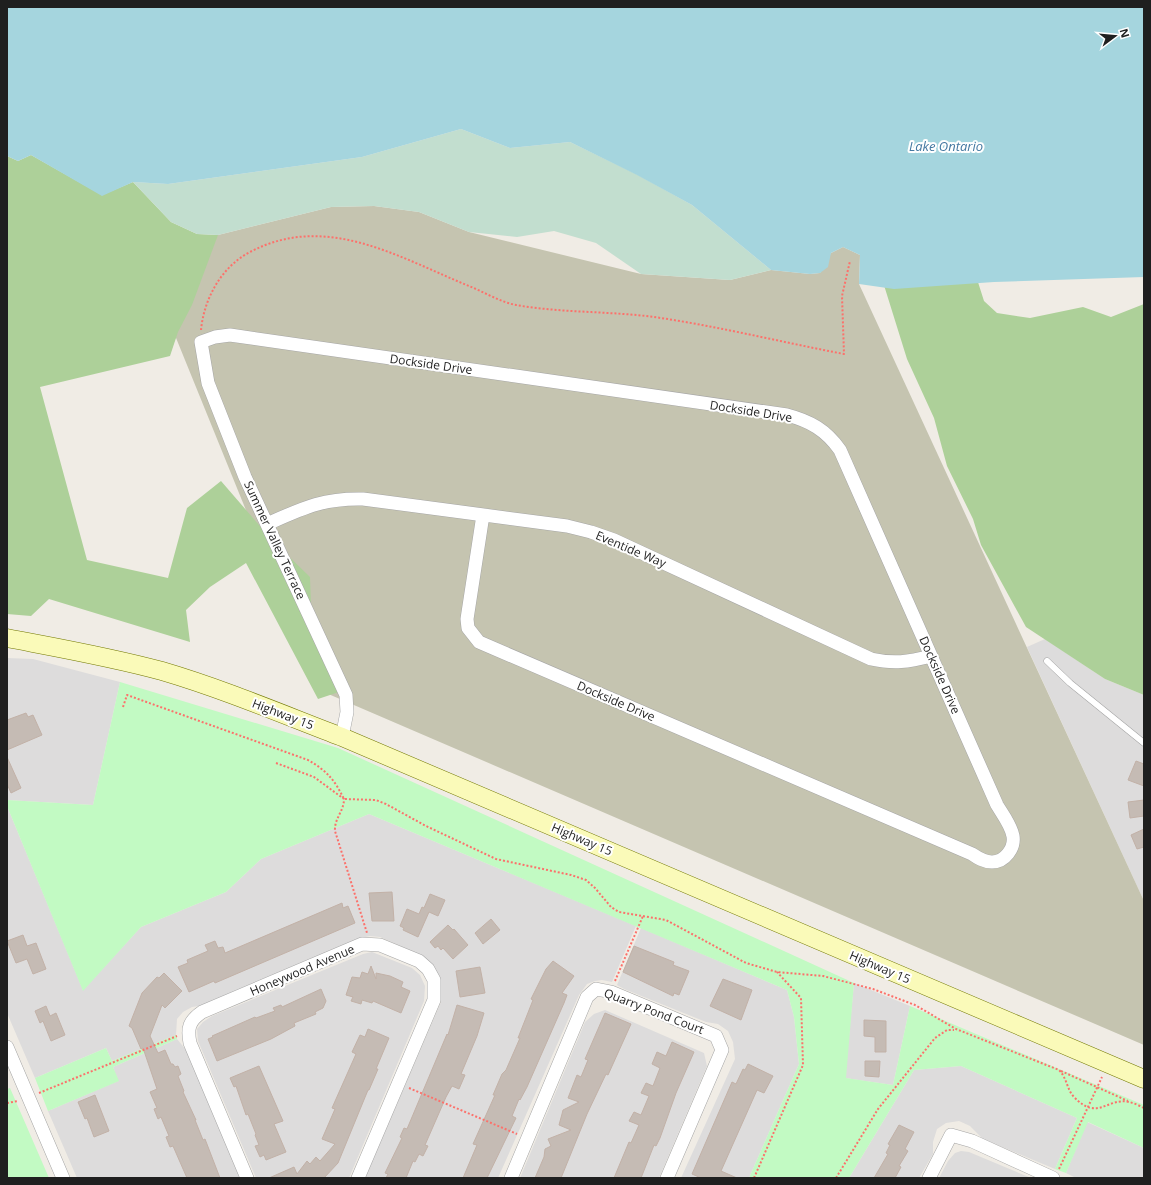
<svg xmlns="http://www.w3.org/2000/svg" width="1151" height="1185" viewBox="0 0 1151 1185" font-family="'Open Sans',sans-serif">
<rect width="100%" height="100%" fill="#f0ece5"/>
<path fill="#dddcdc" d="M1045 639 1105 679 1144 695V901L1027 647Z
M7 658 33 659 120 682 93 805 7 800Z
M7 806 83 990 141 927 226 892 261 859 369 814 636 926 612 982 602 980 595 981 587 984 579 995 498 1178H365L441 1002V987L438 974 431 963 416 953 380 937 370 936 361 938 206 1005 192 1007 183 1012 177 1019 176 1035 112 1061 106 1048 35 1078 7 1013Z
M641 928 787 990 794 1017 799 1064 749 1178H681L735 1059 733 1042 728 1031 718 1024 706 1022 624 989 617 985Z
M372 952 412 968 420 975 425 986 424 1001 349 1178H256L198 1041 197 1029 203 1022 212 1016 363 954Z
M854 983 910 1006 893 1085 845 1078Z
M605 1010 704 1053 707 1066 659 1178H520L585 1022 594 1014Z
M177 1039 186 1050 240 1178H77L48 1111 118 1081 113 1067Z
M961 1066 1077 1118 1055 1169 983 1139 970 1126 959 1121 946 1123 937 1129 933 1142V1154L919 1178H849L914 1070Z
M1087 1122 1144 1148V1178H1076L1066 1173Z
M961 1151 969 1152 1031 1178H939L948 1161 955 1153Z"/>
<path fill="#c5c4b0" d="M374 206 419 212 469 232 641 274 730 280 771 270 810 274 820 273 831 253 843 247 860 255 859 284 1144 901V1045L319 690 146 264 218 235 331 207Z"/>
<path fill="#add099" d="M31 155 102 195 133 182 171 222 197 234 218 235 192 305 178 332 170 356 40 387 87 560 168 578 187 508 221 481 272 540 310 577 312 633 339 692 318 699 246 563 210 587 186 610 190 642 49 599 31 616 7 614V156L18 161Z
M977 279 984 301 997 313 1030 318 1083 307 1111 317 1144 304V695L1105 679 1026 627 981 545 973 519 947 466 934 418 907 359 883 282Z"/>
<path fill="#c2decf" d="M461 129 510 148 570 142 638 175 692 205 771 270 730 280 641 274 596 243 554 231 517 237 469 232 419 212 374 206 331 207 218 235 197 234 171 222 133 182 168 184 362 157Z"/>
<path fill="#c2fac3" d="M120 682 338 748 854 983 846 1078 893 1085 910 1006 1144 1105V1148L1088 1122 1066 1173 1055 1169 1077 1118 961 1066 914 1070 849 1178H749L799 1064 794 1017 787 990 369 814 261 859 226 892 141 927 83 991 7 806V800L93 805Z
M176 1035 177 1039 113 1067 119 1081 48 1111 35 1078 106 1048 112 1061Z
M10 1088 49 1178H7V1089Z"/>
<path fill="#a5d5de" d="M7 7H1144V277L994 282 894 289 859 284 860 255 843 247 831 253 828 267 820 273 810 274 771 270 692 205 637 175 570 142 510 148 461 129 362 157 168 184 133 182 102 196 31 155 18 161 7 156Z"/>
<path fill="#c5bbb4" stroke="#c2b1a7" d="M26 713 28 717 33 715 42 735 7 750V720Z
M7 757 21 788 11 793 7 784Z
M1136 761 1144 764V786L1128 780Z
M1144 800V816L1130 818 1128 802Z
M1144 829V847L1137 849 1131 835Z
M392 892 394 921H372L369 893Z
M430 894 445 900 438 916 429 912 418 937 403 930 404 928 400 926 407 909 419 914 422 907 424 908Z
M342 903 343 908 348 906 355 923 215 983 214 981 189 992 178 967 188 963 187 960 208 951 205 945 215 941 218 948 223 947 225 953Z
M491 919 500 930 483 944 475 933Z
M448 925 453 930 454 929 468 945 453 959 443 948 441 950 438 946 435 948 430 942Z
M23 935 27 946 36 943 46 969 33 974 27 959 16 963 7 941Z
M634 946 674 962 673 965 689 971 679 995 674 993 673 996 623 972Z
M553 961 574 976 562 993 567 995 564 1003 527 1087 520 1100 519 1099 512 1116 516 1118 487 1178H463L477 1145 473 1144 495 1095H493L502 1074 506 1070 520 1038H518L533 1000 531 999 546 969Z
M371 966 376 979V973L390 976 403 982 401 987 410 991 401 1013 373 1001 372 1003 362 1000 361 1004 351 1001 353 997 346 995 352 977 360 978 362 972 368 974Z
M480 967 485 993 460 997 456 971Z
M164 973 182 991 165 1008 162 1005 150 1036 158 1053 165 1050 171 1064H173L175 1067 178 1066 181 1074 178 1076 184 1091 183 1092 196 1120H195L203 1140 205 1139 220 1178H187L173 1146 170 1147 166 1137 169 1136 161 1117 158 1119 154 1109 157 1108 150 1092 157 1089 143 1048 141 1049 132 1028 129 1026 142 993 157 977 159 978Z
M723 979 752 990 741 1020 710 1006Z
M321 989 326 1001 323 1008 315 1012 316 1014 294 1023 295 1026 271 1039 217 1061 208 1039 213 1037 212 1036 255 1017 256 1018 275 1011 273 1008 281 1005 282 1007Z
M457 1005 484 1013 477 1036 461 1074 465 1075 459 1089 452 1086 446 1097 425 1145 428 1146 423 1156 419 1154 415 1162 413 1161 406 1178H386L388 1174 385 1173 402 1138 400 1137 404 1128 407 1129 447 1034 448 1035Z
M46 1006 50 1016 56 1013 65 1035 51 1041 43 1021 40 1023 35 1011Z
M605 1013 631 1024 608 1075 606 1074 587 1114 561 1178H535L544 1157 545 1149 551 1146 548 1139 571 1130 559 1125 562 1114 563 1110 579 1102 568 1098 577 1075 581 1077 588 1060 585 1059Z
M864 1020 886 1021V1052H875V1037L864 1036Z
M368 1029 389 1038 376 1069H378L369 1090H368L338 1163 324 1178H269L294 1167 297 1174 307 1161 310 1164 316 1157 320 1161 335 1144 322 1139 335 1109 332 1108 356 1054 352 1052 360 1035 365 1037Z
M672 1042 694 1052 676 1093 660 1138 656 1146 654 1145 641 1178H614L629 1142 631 1143 639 1125 629 1121 634 1112 641 1115 649 1096 641 1093 646 1083 653 1086 660 1068 652 1064 657 1052 666 1056Z
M865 1061H880L879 1077 865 1076Z
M748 1064 773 1076 764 1093 757 1090 721 1171 737 1178H701L692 1174 732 1082 736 1084 743 1069 745 1070Z
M259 1066 283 1121 274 1124 286 1152 266 1160 264 1155 260 1157 255 1146 259 1145 255 1135 256 1134 248 1114 246 1115 236 1086 234 1087 230 1078Z
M95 1095 109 1131 94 1137 87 1118 85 1119 78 1102Z
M899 1125 914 1132 905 1149 908 1151 899 1166 901 1167 895 1178H874L888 1154 886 1153 890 1145 888 1144Z"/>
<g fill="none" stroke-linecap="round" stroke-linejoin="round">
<g stroke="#a6a6a6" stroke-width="7">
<path id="service" d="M1047 661 1070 683 1144 743"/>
</g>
<g stroke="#a6a6a6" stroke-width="14">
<path id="minor" d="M267 524C303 508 323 498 363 499L567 526 591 532 614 540 871 659C894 664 908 662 931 656
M342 737 347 712 346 695 245 477 208 383 201 342 215 337 230 335 787 415C810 421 826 430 840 450L997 805C1003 815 1011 825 1013 836 1015 848 1005 862 992 862 984 862 978 858 972 854L479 642 468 628 467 619 483 515
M7 1047 63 1178
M247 1178 190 1043C187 1028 189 1021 202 1012L362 944 380 945 419 961 428 969 434 980V1000L358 1178
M511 1178 587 997 596 989 611 992 716 1036 722 1050 667 1178
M929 1178 951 1135 972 1141 1053 1178"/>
</g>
<g stroke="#737903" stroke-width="19">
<path id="secondary" d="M7 638C59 648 111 657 162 671 223 689 282 714 342 737L1144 1079"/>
</g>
<path stroke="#fc716b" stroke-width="2" stroke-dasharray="2 2" stroke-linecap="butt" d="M201 330C204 299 221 267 250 252 326 212 398 257 469 286 484 292 500 302 516 305 561 313 609 311 654 317 717 326 781 342 844 354L842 296 850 261
M123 707 127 695 308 760C327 771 334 779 344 799L376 800 386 804 426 826 496 859 571 875 586 880 595 888 611 907 619 912 666 920 746 963 777 972 823 976 873 989 915 1005 956 1029 1059 1070C1067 1078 1067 1090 1074 1097 1098 1122 1107 1097 1129 1102 1134 1103 1140 1106 1144 1108
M276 763 314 777 344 799C344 811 334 819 335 831L367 933
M615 981 643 916
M1061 1071 1128 1101
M409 1088 517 1134
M39 1093 177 1036
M7 1103 18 1101
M1059 1169 1102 1077
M754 1178 803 1065 801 998 777 972
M836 1178 878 1109 935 1038 947 1030H954"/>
<use href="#service" stroke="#fff" stroke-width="6"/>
<use href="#minor" stroke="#fff" stroke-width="13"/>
<use href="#secondary" stroke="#fafab9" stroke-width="18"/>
</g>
<g text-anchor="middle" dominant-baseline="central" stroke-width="4" stroke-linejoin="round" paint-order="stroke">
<g font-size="12" fill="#1f1f1f" stroke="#fff">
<text transform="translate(431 364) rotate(8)">Dockside Drive</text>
<text transform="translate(751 411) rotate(9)">Dockside Drive</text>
<text transform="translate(275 540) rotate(65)">Summer Valley Terrace</text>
<text transform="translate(631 549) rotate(23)">Eventide Way</text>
<text transform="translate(940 675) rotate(66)">Dockside Drive</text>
<text transform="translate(616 701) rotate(23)">Dockside Drive</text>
<text transform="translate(283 714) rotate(21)">Highway 15</text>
<text transform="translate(582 839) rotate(23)">Highway 15</text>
<text transform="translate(880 967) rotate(23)">Highway 15</text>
<text transform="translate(302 970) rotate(-23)">Honeywood Avenue</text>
<text transform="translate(654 1011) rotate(21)">Quarry Pond Court</text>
</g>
<g font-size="13" font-style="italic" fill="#4478a1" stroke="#fff">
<text x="946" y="146">Lake Ontario</text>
</g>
</g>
<rect width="1151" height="1185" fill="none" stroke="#1f1f1f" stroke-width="16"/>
<g transform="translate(1115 36) rotate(74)" stroke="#ffffff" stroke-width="3" paint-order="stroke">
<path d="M0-3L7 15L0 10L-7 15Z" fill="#1f1f1f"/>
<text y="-6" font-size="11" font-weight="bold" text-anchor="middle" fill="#1f1f1f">N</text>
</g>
</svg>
